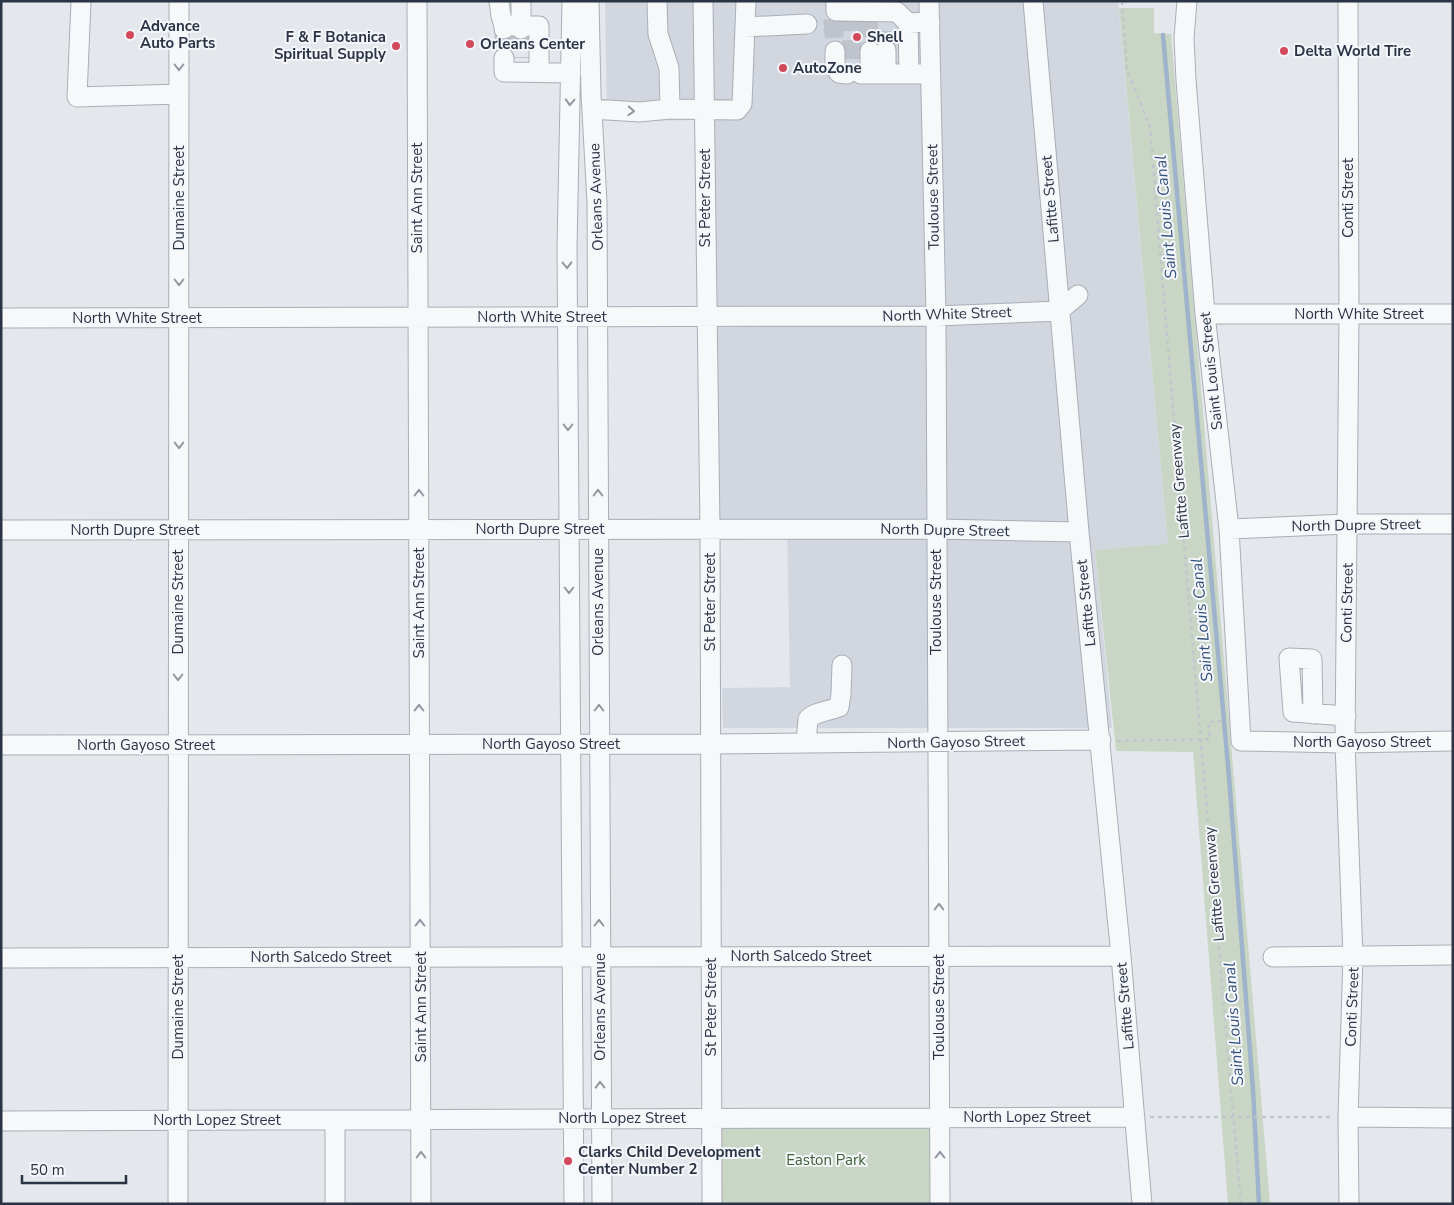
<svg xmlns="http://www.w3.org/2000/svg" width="1454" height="1205" viewBox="0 0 1454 1205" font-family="'Nunito Sans',sans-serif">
<rect width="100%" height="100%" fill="#e4e7ec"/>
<path fill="#d2d6de" d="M605 1H1118L1168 545 1095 550 1112 728H723L722 688 790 687 787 521 717 522 714 120 607 121Z"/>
<path fill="#c9d6c5" d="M1119 8H1154V33L1171 34 1270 1204H1228L1193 752 1116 751 1095 550 1168 544Z
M939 1117 940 1204H712L711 1118Z"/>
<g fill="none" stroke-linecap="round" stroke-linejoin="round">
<path stroke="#9fb4cc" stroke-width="4.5" d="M1163 35 1229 777 1253 1090 1259 1204"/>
<path stroke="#bfc3cb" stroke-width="19" stroke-dasharray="19 9" stroke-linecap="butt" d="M851 12 853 74
M868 18 870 51
M833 19 835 51
M504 29V58
M521 29V58
M886 50V18"/>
<g stroke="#a9aeb7" stroke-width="21">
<path id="minor" d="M81 1 77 97 179 94
M417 1 421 1204
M499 1 501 16 504 26
M572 1 567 247 574 1204
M589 1 591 94 597 202 602 1204
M657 1 658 34 669 68 670 109
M703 1 710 529 712 1204
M836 1V11L897 12 908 23 930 22
M929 1 936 316 940 1204
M1033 1 1079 532 1121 956 1142 1204
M1187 1 1184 38 1186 80 1205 314 1229 529 1241 741 1345 743 1453 741
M1348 1 1349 314 1345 743 1353 956 1348 1117 1349 1204
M908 23 909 74H931
M745 27 807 24
M504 29V26H539V72
M521 29V1
M886 50V74
M835 51V67L839 73 847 74
M504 58V72L571 73
M861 74H909
M870 74V51
M592 109 639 112 670 109 737 110 742 104 746 1
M1205 314H1453
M1 318 936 316 1059 311 1078 295
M1229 529 1348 524H1453
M1 530 936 529 1079 532
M1313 714 1312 659 1289 658 1293 712 1346 716
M806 743 808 719C815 712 829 711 839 707L841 694 842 665
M1 745 710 744 1101 740
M1273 957 1453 955
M1 958 1121 956
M1348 1117 1453 1118
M335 1120V1204
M1 1121 1135 1117
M178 1204 179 1"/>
</g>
<path stroke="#c2c5cb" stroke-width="2.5" stroke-dasharray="4 4" stroke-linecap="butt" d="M1122 1 1127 70 1150 127 1188 591 1241 1204
M1117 741 1210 739 1208 722 1225 721
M1150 1117H1332"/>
<use href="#minor" stroke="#f7f8fa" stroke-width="19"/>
</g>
<defs><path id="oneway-chevron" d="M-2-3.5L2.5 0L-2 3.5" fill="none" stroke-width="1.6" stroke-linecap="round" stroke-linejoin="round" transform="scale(1.25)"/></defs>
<g stroke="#9196a0">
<use href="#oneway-chevron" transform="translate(179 67) rotate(90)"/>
<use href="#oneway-chevron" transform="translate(570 102) rotate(92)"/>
<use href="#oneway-chevron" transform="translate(631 111) rotate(3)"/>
<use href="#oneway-chevron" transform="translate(567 265) rotate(89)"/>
<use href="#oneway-chevron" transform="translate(179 282) rotate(90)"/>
<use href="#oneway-chevron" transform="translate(568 427) rotate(90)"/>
<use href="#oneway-chevron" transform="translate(179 445) rotate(90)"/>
<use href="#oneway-chevron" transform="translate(419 493) rotate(-90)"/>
<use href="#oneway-chevron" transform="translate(598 493) rotate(-90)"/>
<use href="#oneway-chevron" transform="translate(569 590) rotate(90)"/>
<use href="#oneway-chevron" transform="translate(178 677) rotate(90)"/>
<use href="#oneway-chevron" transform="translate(419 708) rotate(-90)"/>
<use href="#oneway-chevron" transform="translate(599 708) rotate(-90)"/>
<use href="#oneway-chevron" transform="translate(939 907) rotate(-90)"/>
<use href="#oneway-chevron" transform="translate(420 923) rotate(-90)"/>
<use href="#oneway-chevron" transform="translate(599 923) rotate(-90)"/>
<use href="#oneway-chevron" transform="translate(600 1085) rotate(-91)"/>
<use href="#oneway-chevron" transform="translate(421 1155) rotate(-90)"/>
<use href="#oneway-chevron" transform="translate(940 1155) rotate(-90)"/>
</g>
<g fill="#d1495b" stroke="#f4f6f9" stroke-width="2">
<circle cx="130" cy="35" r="5"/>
<circle cx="857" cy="37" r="5"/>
<circle cx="470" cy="44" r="5"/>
<circle cx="396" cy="46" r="5"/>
<circle cx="1284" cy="51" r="5"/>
<circle cx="783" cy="68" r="5"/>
<circle cx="568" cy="1161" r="5"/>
</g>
<g text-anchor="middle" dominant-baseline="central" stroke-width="4" stroke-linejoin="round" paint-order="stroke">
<g font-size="15" font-weight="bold" fill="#2b3445" stroke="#f4f6f9" text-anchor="start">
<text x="140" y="26">Advance<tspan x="140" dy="17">Auto Parts</tspan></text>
<text x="386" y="37" text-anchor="end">F &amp; F Botanica<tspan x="386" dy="17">Spiritual Supply</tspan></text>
<text x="867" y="37">Shell</text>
<text x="480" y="44">Orleans Center</text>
<text x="1294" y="51">Delta World Tire</text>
<text x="793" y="68">AutoZone</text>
<text x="578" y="1152">Clarks Child Development<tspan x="578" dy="17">Center Number 2</tspan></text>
</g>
<g font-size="15" fill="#2b3445" stroke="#f4f6f9">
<text transform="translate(596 197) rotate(-92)">Orleans Avenue</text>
<text transform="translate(933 197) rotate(-91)">Toulouse Street</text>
<text transform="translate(179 198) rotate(-90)">Dumaine Street</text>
<text transform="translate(417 198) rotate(-90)">Saint Ann Street</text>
<text transform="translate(705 198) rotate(-90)">St Peter Street</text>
<text transform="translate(1348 198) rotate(-90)">Conti Street</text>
<text transform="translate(1050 199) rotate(-95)">Lafitte Street</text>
<text transform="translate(947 314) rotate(-2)">North White Street</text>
<text x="1359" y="314">North White Street</text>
<text x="542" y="317">North White Street</text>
<text x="137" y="318">North White Street</text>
<text transform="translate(1211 371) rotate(-96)">Saint Louis Street</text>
<text transform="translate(1179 481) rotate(-95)">Lafitte Greenway</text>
<text transform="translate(1356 525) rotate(-1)">North Dupre Street</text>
<text x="540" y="529">North Dupre Street</text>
<text x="135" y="530">North Dupre Street</text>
<text transform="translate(945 530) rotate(1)">North Dupre Street</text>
<text transform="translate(178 602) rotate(-90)">Dumaine Street</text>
<text transform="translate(598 602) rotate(-90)">Orleans Avenue</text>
<text transform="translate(710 602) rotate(-90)">St Peter Street</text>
<text transform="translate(936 602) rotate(-90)">Toulouse Street</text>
<text transform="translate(419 603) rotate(-90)">Saint Ann Street</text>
<text transform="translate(1086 603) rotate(-96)">Lafitte Street</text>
<text transform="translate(1347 603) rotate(-89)">Conti Street</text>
<text transform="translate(956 742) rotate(-1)">North Gayoso Street</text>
<text x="1362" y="742">North Gayoso Street</text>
<text x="551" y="744">North Gayoso Street</text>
<text x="146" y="745">North Gayoso Street</text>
<text transform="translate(1214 884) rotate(-95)">Lafitte Greenway</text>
<text x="801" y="956">North Salcedo Street</text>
<text x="321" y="957">North Salcedo Street</text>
<text transform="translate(1125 1006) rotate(-95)">Lafitte Street</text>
<text transform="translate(178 1007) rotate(-90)">Dumaine Street</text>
<text transform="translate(421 1007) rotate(-90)">Saint Ann Street</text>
<text transform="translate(600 1007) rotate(-90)">Orleans Avenue</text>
<text transform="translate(711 1007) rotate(-90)">St Peter Street</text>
<text transform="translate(939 1007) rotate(-90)">Toulouse Street</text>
<text transform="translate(1352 1007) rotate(-88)">Conti Street</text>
<text x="1027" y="1117">North Lopez Street</text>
<text x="622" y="1118">North Lopez Street</text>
<text x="217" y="1120">North Lopez Street</text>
</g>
<g font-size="15" fill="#3f6138" stroke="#f4f6f9">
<text x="826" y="1160">Easton Park</text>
</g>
<g font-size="16" font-style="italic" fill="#34527a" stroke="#f4f6f9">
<text transform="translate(1166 217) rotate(-95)">Saint Louis Canal</text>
<text transform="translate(1202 620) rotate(-95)">Saint Louis Canal</text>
<text transform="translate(1234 1024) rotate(-94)">Saint Louis Canal</text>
</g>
</g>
<rect width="1454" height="1205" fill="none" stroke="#2b3445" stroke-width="5"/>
<path d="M22 1175v8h104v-8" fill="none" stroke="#2b3445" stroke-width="2.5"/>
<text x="30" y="1175" font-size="15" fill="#2b3445" stroke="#f4f6f9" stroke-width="4" paint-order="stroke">50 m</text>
</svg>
